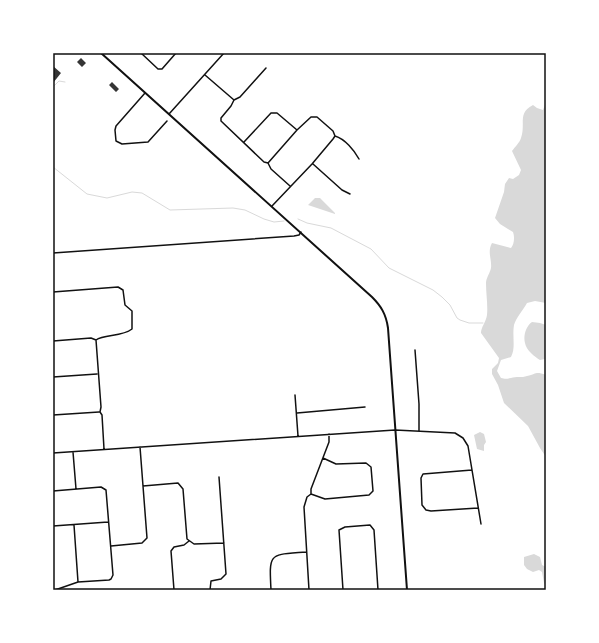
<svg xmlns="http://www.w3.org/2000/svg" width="599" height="643" viewBox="0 0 599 643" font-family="Ubuntu,sans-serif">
<rect width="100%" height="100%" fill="#fff"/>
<path fill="#d9d9d9" d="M546 102V303L535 301 527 303C523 310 516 318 514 325 512 336 516 348 511 357L501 360 497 371 501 378C505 379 506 379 511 378 516 376 522 378 527 376 537 374 535 371 546 375V457L540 448 528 426 504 403 498 385 492 374V369L498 363 499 358 481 333C481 327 486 322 487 315 488 305 486 294 486 283 486 278 490 273 491 268 492 259 487 252 492 243L511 248C514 245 515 237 513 232L500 224 495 218 504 192 505 184 509 178 513 179 519 175 521 170 512 151C515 147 520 142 521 138 526 124 517 113 533 105L537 108 543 110Z
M315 198H320L335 213V214L308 205Z
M532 322 540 323 546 325V357L545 359 540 360C535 357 526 350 525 343 523 336 526 326 532 322Z
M480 432 484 434 486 442 484 445V451L477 449 474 435Z
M534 554 540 557 542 565 546 567V585L544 583 542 572 539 570 533 572 527 569 524 565V557Z"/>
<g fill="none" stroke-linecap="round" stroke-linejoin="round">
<path stroke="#d9d9d9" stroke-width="1" d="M54 86 59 81 65 82
M53 167 87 194 107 198 132 192 142 193 170 210 233 208 245 210 264 219 274 222 284 221
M298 219 307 223 331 228 371 249 389 268 433 290 442 297 450 305 457 318 460 320 469 323H483"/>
</g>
<path fill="#353535" d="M81 58 86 63 82 67 77 62Z
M53 66 61 73 53 83Z
M112 82 119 89 116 92 109 85Z"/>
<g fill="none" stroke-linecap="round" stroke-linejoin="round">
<path stroke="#111" stroke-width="1.5" d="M141 53 158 69H162L176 53
M266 68 240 97 234 100 231 106 221 118V121L264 162 268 163 271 169 290 186
M205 75 234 100
M145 93 116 126 115 130 116 141 122 144 148 142 167 121
M169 114 224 53
M335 136C345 139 354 150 359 159
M244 142 271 113H277L297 130
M268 163 297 130 311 117H317L333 131 335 136 333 139 312 164 272 206
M313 164 342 190 350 194
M53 253 294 236 299 235 301 232
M53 292 118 287 123 290 125 305 132 311V329C122 337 104 334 96 340
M53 341 91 338 96 340 101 407 100 412 102 415 104 449
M415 350 419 404V430
M53 377 97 374
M295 395 298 436
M297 413 365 407
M53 415 99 412
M73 452 76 489
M53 453 395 430 455 433 463 438 468 446 481 524
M472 470 423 474 421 478 422 505 426 510 431 511 478 508
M143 486 178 483 183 489 187 539 194 544 224 543
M53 491 101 487 106 490 113 575 111 579 109 580 78 582 55 590
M311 494 325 499 369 495 373 491 371 467 366 463 336 464 323 458
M74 525 78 582
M53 526 108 522
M111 546 142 543 147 538 140 447
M174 590 171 551 174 547 184 545 189 541
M210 590 211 581 221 579 226 574 219 477
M271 590C269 552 269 555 306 552
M309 590 304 507 307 497 311 494V489L329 442V434
M343 590 339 530 345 527 370 525 374 530 378 590"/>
<path stroke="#111" stroke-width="2" d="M101 53 372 297C381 306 386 314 388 328L407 590"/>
</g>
<rect width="599" height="643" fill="none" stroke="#ffffff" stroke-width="108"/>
<rect x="54" y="54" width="491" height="535" fill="none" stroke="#111" stroke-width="1.5"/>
</svg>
